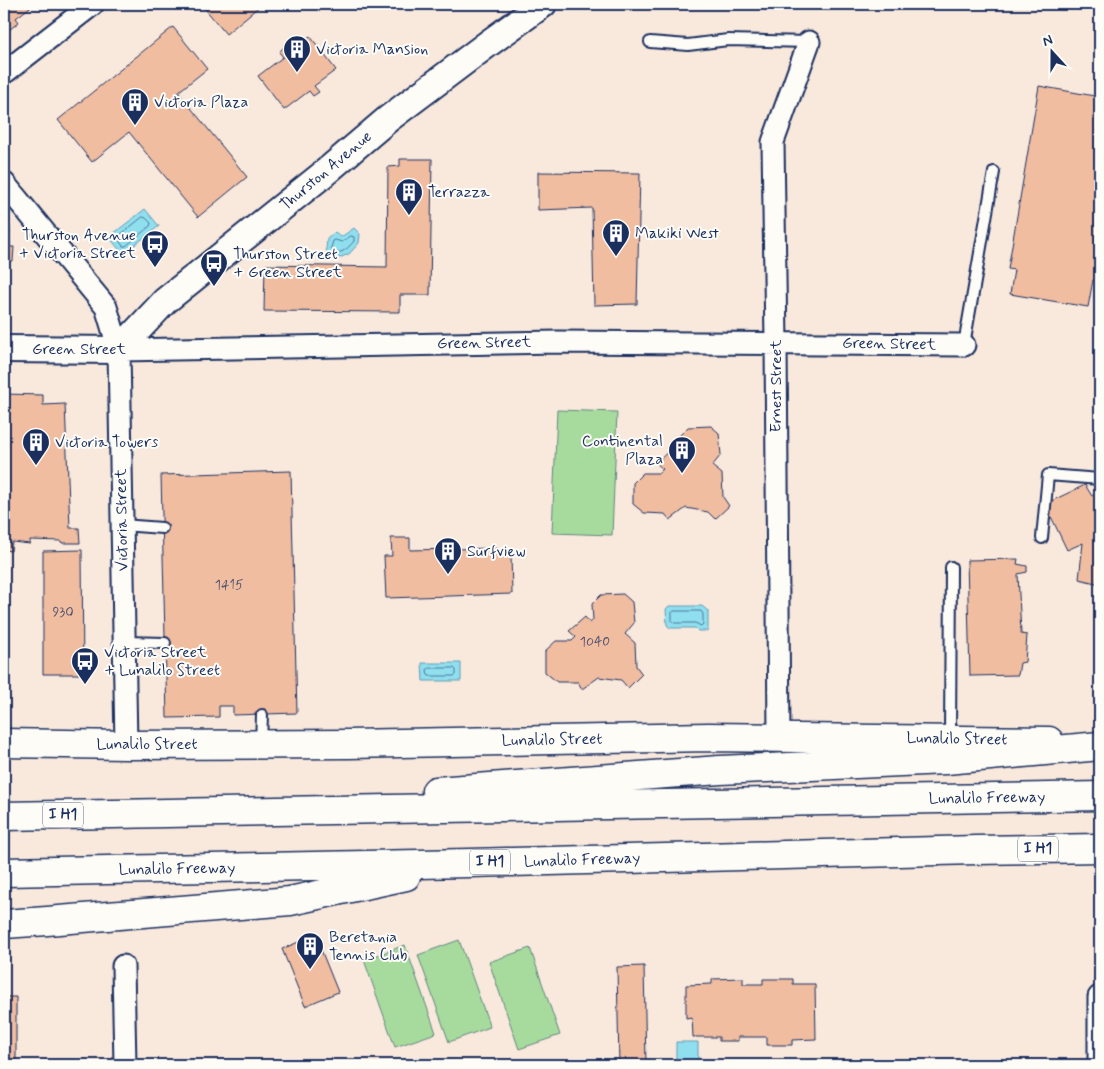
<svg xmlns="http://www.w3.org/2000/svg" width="1104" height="1069" viewBox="0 0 1104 1069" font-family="Mynerve,sans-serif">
<rect width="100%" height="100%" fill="#f9e9dd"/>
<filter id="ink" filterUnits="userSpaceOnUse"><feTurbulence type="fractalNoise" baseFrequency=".02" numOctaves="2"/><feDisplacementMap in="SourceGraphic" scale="10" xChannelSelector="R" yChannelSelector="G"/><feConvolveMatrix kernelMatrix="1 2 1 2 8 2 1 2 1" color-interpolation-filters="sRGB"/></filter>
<g filter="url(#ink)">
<path fill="#a7db9d" stroke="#61857e" d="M557 410 617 412 612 535 552 533Z
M459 940 490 1027 449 1042 418 955Z
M405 945 436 1033 395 1047 364 960Z
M530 948 560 1035 519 1049 489 962Z"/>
<path fill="#90dfee" stroke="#6199b4" d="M145 209 159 226 123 254 109 237Z
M354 228 360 234 359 243 349 254 339 258H330L326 249 327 239 335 232 341 237Z
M669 606H702L708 611V631H698L695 628H670L667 625 666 609Z
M422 663H461V681H423Z
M676 1042H698V1065H676Z"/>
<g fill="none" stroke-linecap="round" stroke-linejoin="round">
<path stroke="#4a7598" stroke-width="1" d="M143 217 146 218 151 223 150 226 126 246H123L118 239V237Z
M351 236 354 237V241C349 247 342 255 333 252L331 248 333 241 335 240 342 242Z
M674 611H701L703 614V624L701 626 695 623H674L672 621V613Z
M430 668H454L456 670V675L454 676H429L428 675 427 670Z"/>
</g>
<path fill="#f0bda1" stroke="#1b2f5e" d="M4 4H34L16 18 19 22 4 34Z
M201 4H262L226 34Z
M173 27 207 69 178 92 247 177 198 217 129 132 92 162 58 120Z
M310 36 336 70 314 86 319 92 313 96 309 91 284 110 258 76 283 57 279 52 284 47 289 52Z
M1039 86 1100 97V267L1098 281 1093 280 1088 307 1010 294 1014 270 1008 269Z
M400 159H432L430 295H400V312L264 311 265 265 387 267 388 167 400 166Z
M538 172 640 173 637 304 594 305 592 208 538 210Z
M4 227H10V247H14L13 261H4Z
M4 394 43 395V405L65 404 70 528H79L80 543H62L61 541 30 540V544L12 542 11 551 4 550Z
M711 426 719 433 721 455 712 466 722 474 723 497 729 506 715 519 708 512 686 508 670 520 665 514 644 513 633 504V483L643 473H659L663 469 656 463 672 448 678 454 680 452V435L688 427Z
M291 471 297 713 233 715V706H219V717L167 718 161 475Z
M1085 485 1092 496 1100 492V584L1079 579 1083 543 1067 550 1045 504Z
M391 538H410V550L497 548V554H511L512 594 386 598 384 556H392Z
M82 550 83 674H43V551Z
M1018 559 1017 564 1027 566V572L1018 574 1021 634 1027 635 1025 662 1020 663 1018 675 970 676 967 560Z
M623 594 632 602 634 623 625 634 635 643 636 666 642 674 628 688 621 680 599 677 582 689 578 682H557L545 672V651L556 641H572L576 637 569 631 585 617 590 623 593 620 592 604 601 595Z
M315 935 338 992 305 1006 282 949Z
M644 966 646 1065H619L617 967Z
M743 978V984H763V979H793V984H815L816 1039 792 1040V1045H767V1037H738V1041H719V1037H693L692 1017 686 1018V985L712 984V979Z
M4 997H16V1065H4Z"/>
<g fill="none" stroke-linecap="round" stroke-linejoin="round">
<g stroke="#1b2f5e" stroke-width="14">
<path id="service" d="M650 42 688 45 728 40 809 42
M964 345 994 172
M122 525 162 528
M1042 538 1048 475 1100 479
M125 642 165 643
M950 738 951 567
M261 743 262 715"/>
</g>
<g stroke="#1b2f5e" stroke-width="25">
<path id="minor" d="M4 73 93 4
M4 183 106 307 119 350 126 745
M119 350 558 342 964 345
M779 737 776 343 773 142 809 42
M123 966 125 1065
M1099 997V1065"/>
</g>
<g stroke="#1b2f5e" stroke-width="30">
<path id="tertiary" d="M4 349 119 350 165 301 321 176 388 119 489 43 543 4"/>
</g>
<g stroke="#1b2f5e" stroke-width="31">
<path id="secondary" d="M4 743 126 745 349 744 708 737 1049 741"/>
</g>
<g stroke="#1b2f5e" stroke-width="31">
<path id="motorway" d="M436 791 720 770 946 760 1100 746
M4 816 1100 796
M4 872 470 863 976 850 1100 848
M4 924 47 921 290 901 406 876"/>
</g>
<use href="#service" stroke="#fdfcf7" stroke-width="10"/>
<use href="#minor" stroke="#fdfcf7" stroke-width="21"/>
<use href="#tertiary" stroke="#fdfcf7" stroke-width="26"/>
<use href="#secondary" stroke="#fdfcf7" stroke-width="28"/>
<use href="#motorway" stroke="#fdfcf7" stroke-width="28"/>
</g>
</g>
<defs>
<g id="building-pin" transform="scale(1.4375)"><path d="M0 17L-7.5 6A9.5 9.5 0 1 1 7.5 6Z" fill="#1b2f5e" stroke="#fdfcf7"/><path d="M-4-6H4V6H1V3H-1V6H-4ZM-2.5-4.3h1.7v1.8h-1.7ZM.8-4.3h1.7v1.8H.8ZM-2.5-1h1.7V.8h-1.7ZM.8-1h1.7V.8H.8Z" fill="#fff"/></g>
<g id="bus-pin" transform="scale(1.4375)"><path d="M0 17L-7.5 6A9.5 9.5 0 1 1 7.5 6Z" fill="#1b2f5e" stroke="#fdfcf7"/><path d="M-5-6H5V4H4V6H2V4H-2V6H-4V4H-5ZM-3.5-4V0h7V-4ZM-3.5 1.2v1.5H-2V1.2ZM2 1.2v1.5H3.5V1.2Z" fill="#fff"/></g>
</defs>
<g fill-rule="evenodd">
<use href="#building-pin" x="297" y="49"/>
<use href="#building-pin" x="135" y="102"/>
<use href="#building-pin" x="409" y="192"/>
<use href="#building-pin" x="616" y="233"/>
<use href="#bus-pin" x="155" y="244"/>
<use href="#bus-pin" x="214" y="263"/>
<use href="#building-pin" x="36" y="442"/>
<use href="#building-pin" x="682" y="450"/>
<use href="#building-pin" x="448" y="551"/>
<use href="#bus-pin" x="85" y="661"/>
<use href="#building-pin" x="310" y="946"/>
</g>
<g text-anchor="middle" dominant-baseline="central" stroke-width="4" stroke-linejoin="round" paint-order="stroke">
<g font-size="14" fill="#50526f">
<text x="229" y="585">1415</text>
<text x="63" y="612">930</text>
<text x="595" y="642">1040</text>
</g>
<g fill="#fdfcf7" stroke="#5f6c8c" stroke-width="1">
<rect x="43" y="802.5" width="40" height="25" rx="4"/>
<rect x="1018" y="836.5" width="40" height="25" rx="4"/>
<rect x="470" y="849.5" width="40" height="25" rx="4"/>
</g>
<g font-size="15" font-weight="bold" fill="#1b2f5e">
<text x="63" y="815">I H1</text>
<text x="1038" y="849">I H1</text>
<text x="490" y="862">I H1</text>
</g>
<g font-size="16" fill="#1b2f5e" stroke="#fdfcf7" text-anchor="start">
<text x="316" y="49">Victoria Mansion</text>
<text x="154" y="102">Victoria Plaza</text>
<text x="428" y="192">Terrazza</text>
<text x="635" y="233">Makiki West</text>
<text x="136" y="235" text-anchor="end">Thurston Avenue<tspan x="136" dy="18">+ Victoria Street</tspan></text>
<text x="233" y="254">Thurston Street<tspan x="233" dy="18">+ Green Street</tspan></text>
<text x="663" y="441" text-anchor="end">Continental<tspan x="663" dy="18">Plaza</tspan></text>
<text x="55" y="442">Victoria Towers</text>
<text x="467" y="551">Surfview</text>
<text x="104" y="652">Victoria Street<tspan x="104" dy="18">+ Lunalilo Street</tspan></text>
<text x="329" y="937">Beretania<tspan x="329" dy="18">Tennis Club</tspan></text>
</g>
<g font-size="16" fill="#1b2f5e" stroke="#fdfcf7">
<text transform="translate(326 171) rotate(-40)">Thurston Avenue</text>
<text transform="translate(484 343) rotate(-1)">Green Street</text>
<text transform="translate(889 344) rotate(1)">Green Street</text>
<text x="79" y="349">Green Street</text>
<text transform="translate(776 386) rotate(-90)">Ernest Street</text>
<text transform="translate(122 520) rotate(-91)">Victoria Street</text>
<text transform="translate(957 739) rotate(1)">Lunalilo Street</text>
<text transform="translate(552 740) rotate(-1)">Lunalilo Street</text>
<text x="147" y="744">Lunalilo Street</text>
<text transform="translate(987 798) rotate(-1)">Lunalilo Freeway</text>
<text transform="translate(582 860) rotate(-2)">Lunalilo Freeway</text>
<text transform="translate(177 869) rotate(-1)">Lunalilo Freeway</text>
</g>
</g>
<rect width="1104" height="1069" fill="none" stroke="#fdfcf7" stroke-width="20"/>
<rect x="10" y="10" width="1084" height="1049" fill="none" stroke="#1b2f5e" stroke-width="2" filter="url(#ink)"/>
<g transform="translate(1052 52) rotate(339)" stroke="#fdfcf7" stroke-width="4" paint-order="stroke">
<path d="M0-4L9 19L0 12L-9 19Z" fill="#1b2f5e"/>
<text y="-8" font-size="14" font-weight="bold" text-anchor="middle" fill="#1b2f5e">N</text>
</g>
</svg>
